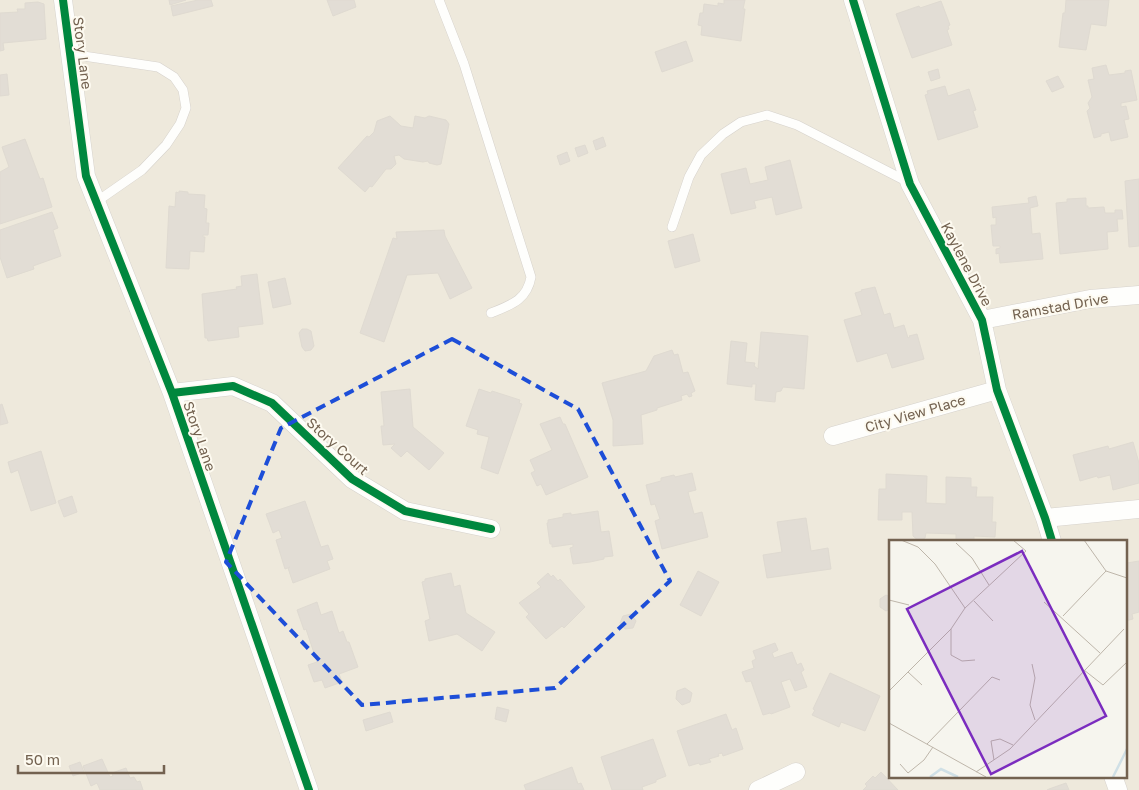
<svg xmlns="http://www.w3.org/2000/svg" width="1139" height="790" viewBox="0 0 1139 790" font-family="'Golos Text',sans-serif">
<rect width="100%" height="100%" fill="#f6f5ee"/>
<path fill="#eee9dc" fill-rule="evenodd" d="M0 0H1139V790H0ZM890 541H1125V776H890Z"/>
<path fill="#e2ddd5" stroke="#dfdad1" d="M169 0H186L170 5Z
M198 0H211L213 6 173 16 171 6Z
M327 0H354L356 7 333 16Z
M724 0H745L743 9H745L741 41 701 35 702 26 698 25 700 13H703L704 4 718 6V3L724 4Z
M1066 0H1109L1106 26 1091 24 1086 50 1059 47 1063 13H1065Z
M941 1 950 25 948 26 949 29 947 30 952 45 912 58 896 14 919 6 920 8Z
M38 2 44 4 46 39 3 43 4 50 0 51V13L18 12 17 9H25V3Z
M686 41 693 61 662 72 655 52Z
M1106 65 1109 75 1125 73V71L1131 70 1137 100 1121 103V107L1126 106 1129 119 1124 120 1128 137 1111 141 1109 132 1101 134V136L1094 138 1087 111 1090 108 1088 103 1092 97 1088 80 1094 79 1092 68Z
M938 69 940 78 931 81 928 72Z
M7 74 9 95 0 96V75Z
M1058 76 1064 87 1052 92 1046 81Z
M945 86 948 96 969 89 976 110 973 111 978 127 938 140 925 95 928 94 927 91Z
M390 116 401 126 413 128 415 116 425 118 429 116 446 120 449 124 441 164 437 165 429 163 428 161 423 162 404 159 399 155 394 156 396 164 391 169H386L372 187 370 186 365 192 338 168 367 136 369 137 374 132 377 121Z
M603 137 606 146 596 150 593 141Z
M25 139 40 179 43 178 52 207 0 224V172L9 167 2 147Z
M585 145 588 153 578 157 575 148Z
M567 152 570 161 560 165 557 156Z
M790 160 802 208 776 215 772 197 754 201 756 208 731 214 721 174 746 168 750 184 768 180 765 167Z
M1139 179V246L1129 247 1125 181Z
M179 191 188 192V194L205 195 204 208 207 209 206 223H209L208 235H203V237H205L204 252 190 251 189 269 166 268 169 206 175 207 176 192 179 193Z
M1036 196 1038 206 1030 208 1032 234 1040 233 1043 259 1000 263 999 253 996 254V249L1000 248V246H993L991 225H996V217L993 218 992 207 1029 203 1028 198Z
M1086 198V206H1088V208L1104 207 1105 213H1115V210H1122L1123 219H1117L1118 231 1107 232 1108 249 1060 254 1056 203 1067 202V199Z
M52 212 58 228 53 230 61 256 33 266 34 269 7 278 0 257V230Z
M444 230 445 236 472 288 450 299 438 273 407 275 384 342 360 333 393 238 397 239 396 232Z
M693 234 700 261 675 268 668 241Z
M257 274 263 324 238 327 239 337 208 341 207 338H205L202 294 237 289 236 287 242 286 241 276Z
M285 278 291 304 273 308 268 282Z
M875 287 884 315 890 313 894 328 904 325 908 338 910 337 909 336 917 334 924 359 892 368 887 353 857 362 844 320 862 315 855 293 862 291 861 290Z
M302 329H307L311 331 314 346 311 350 305 351 302 347 299 333Z
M761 332 808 336 804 389 783 387 781 391 776 392 775 402 755 400 756 384H752V387L727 384 731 341 747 343 745 362 755 363 754 366 758 369Z
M672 350 674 355 678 354 683 373 688 372 695 391 691 393 692 396 689 397 687 394 681 396 682 400 657 408V410L641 415 643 444 613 446V420L602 383 646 371 654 356Z
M410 389 413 427 444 453 429 470 407 451 401 457 391 448 395 444 383 445 381 426H384L381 392Z
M479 389 491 393 492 391 520 400 519 403 522 404 498 474 481 468 489 437 477 434 478 430 466 426Z
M2 404 8 423 0 425V405Z
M560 417 563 424H565L588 477 546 495 541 484 537 486 531 473 535 471 530 460 552 450 540 424Z
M1133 442 1139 463V483L1113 490 1110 475 1098 478 1097 476 1080 481 1073 455 1108 446 1109 449Z
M41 451 56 503 31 511 18 470 11 473 8 462Z
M692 473 696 490 688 492 694 514 702 512 708 537 662 549 655 521 660 519 655 504 651 505 646 485 661 481V478L674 475 675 477Z
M886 474 927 476 926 503 946 504V477L971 478V487H977L976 497H993L992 522H996L995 537 974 536V541H956V534L926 533 925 538 919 541 913 536 912 512H902V520H878L879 489H886Z
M72 496 77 512 64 517 58 501Z
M305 501 321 547 328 545 333 559 327 561 330 569 293 583 288 568 290 567 285 569 276 540 282 538 279 530 273 533 266 514Z
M598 511 601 532 609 531 613 556 604 557V559L590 562 573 564 570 548 573 547V544L552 547V544H550L547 523H548V520L563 517V514L571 513V515Z
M806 518 811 551 828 548 831 569 767 578 763 555 782 552 777 522Z
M1139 561V612L1132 614 1133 619 1125 621V566L1127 565V563Z
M698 571 719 582 701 616 680 605Z
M451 573 454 587 460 585 466 613 495 632 482 651 457 634 429 641 425 621 430 619 422 582 425 581V579Z
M548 573 551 577 553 575 558 581 560 579 585 607 564 628 562 626 546 639 526 617 529 614 519 603 541 587 537 583Z
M886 595 890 597V609L886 611 880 607V599Z
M317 602 321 615 332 611 339 633 343 631 347 642H349L358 667 339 674 342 682 325 688 322 680 314 682 308 665 317 662 306 629 304 630 297 610Z
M631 614 636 621 633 628 625 629 620 623 623 616Z
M775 643 778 650 772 653 774 658 792 652 797 665 801 663 804 670 801 672 807 687 795 691 790 679 781 682 790 707 771 714 770 713 763 715 751 681 746 682 742 672 754 668 752 661 756 659 753 651Z
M830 673 880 696 865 731 841 722 839 727 812 715 815 710 813 709Z
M685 688 692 693 690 702 682 705 676 699 677 691Z
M497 707 509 710 506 722 495 719Z
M390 712 393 722 366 731 363 720Z
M726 714 732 730 736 728 743 749 723 756 722 753 718 754 719 756 709 759 711 762 700 765 699 763 689 766 677 731Z
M653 739 666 776 656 780V782L642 787 643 790H612L601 757Z
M102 759 110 777 113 776 112 773 126 768 130 778 134 777 137 782 140 781 143 790H100L97 783 91 786 83 766Z
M80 762 84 772 73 776 69 766Z
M572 767 578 784 581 783 584 790H526L524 785Z
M881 772 898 790H863L867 786 865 784 873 776 875 778Z
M1066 783 1069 790H1047L1049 789Z"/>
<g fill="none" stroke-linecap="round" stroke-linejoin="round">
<g stroke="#d6d2cc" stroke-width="10">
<path id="service" d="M439 0 464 64 531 277C527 300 511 305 491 313
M70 54 158 67 174 77 183 90 186 108 180 124 166 145 142 170 96 202
M672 227 689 177 701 155 723 134 741 122 767 115 797 125 908 182"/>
</g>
<g stroke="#d6d2cc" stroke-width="19">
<path id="minor" d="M63 0 86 176 172 393 309 790
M853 0 910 184 982 320 997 390 1045 518 1052 541
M982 320 1090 299 1139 295
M172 393 233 386 272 403 352 479 405 511 491 529
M833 436 997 390
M1045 518 1139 509
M1113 776 1118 790
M758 790 796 772"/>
</g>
<use href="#service" stroke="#fefefc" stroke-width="9"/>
<use href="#minor" stroke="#fefefc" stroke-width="18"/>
<g stroke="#fdfaf0" stroke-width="11">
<path id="cycleway" d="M63 0 86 176 172 393 309 790
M853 0 910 184 982 320 997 390 1045 518 1052 541
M172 393 233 386 272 403 352 479 405 511 491 529"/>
</g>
<use href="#cycleway" stroke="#00873e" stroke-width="8"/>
</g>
<path fill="none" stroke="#1d4ed8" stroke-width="4" stroke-dasharray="10 6" stroke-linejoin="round" d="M452 339 578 409 670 581 555 688 362 705 226 562 281 428Z"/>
<g text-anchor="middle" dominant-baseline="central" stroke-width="4" stroke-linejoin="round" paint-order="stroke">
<g font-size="14" fill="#736250" stroke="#fdfaf0">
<text transform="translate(83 53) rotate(83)">Story Lane</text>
<text transform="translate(967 264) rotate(62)">Kaylene Drive</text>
<text transform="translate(1060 306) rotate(-10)">Ramstad Drive</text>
<text transform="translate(915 413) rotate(-16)">City View Place</text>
<text transform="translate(200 436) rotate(71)">Story Lane</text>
<text transform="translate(338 446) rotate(42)">Story Court</text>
</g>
</g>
<g transform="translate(889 540)">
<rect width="238" height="238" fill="#f6f5ee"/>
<path fill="none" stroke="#d0e0e6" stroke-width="2.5" d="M41 237 52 229 69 237M224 237 238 209"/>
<path fill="none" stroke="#beb6aa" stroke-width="1" d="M12 0 29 7 46 24 76 68M195 0 217 31 238 38M67 3 83 18 100 45M0 60 20 65M85 61 104 81M155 62 211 113M174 76 217 31M62 89V115L73 121 86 120M143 124 146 138 141 165 146 180M195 130 214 145 238 122M19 132 33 145M0 151 62 89 76 68 137 11 124 0M0 183 97 237M38 204 103 137 111 140M105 220 102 201 111 199 124 205M11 224 19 233 35 220 44 207M87 232 121 209 235 89"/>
<path fill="#7b2cbf" fill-opacity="0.15" stroke="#7b2cbf" stroke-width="2.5" d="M133 11 217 176 102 234 18 69Z"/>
<rect width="238" height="238" fill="none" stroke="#736250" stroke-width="2.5"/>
</g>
<path d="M18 765v8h146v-8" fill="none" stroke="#736250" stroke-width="2.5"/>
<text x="25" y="765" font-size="15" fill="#736250" stroke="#fdfaf0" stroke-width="4" paint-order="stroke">50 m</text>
</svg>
